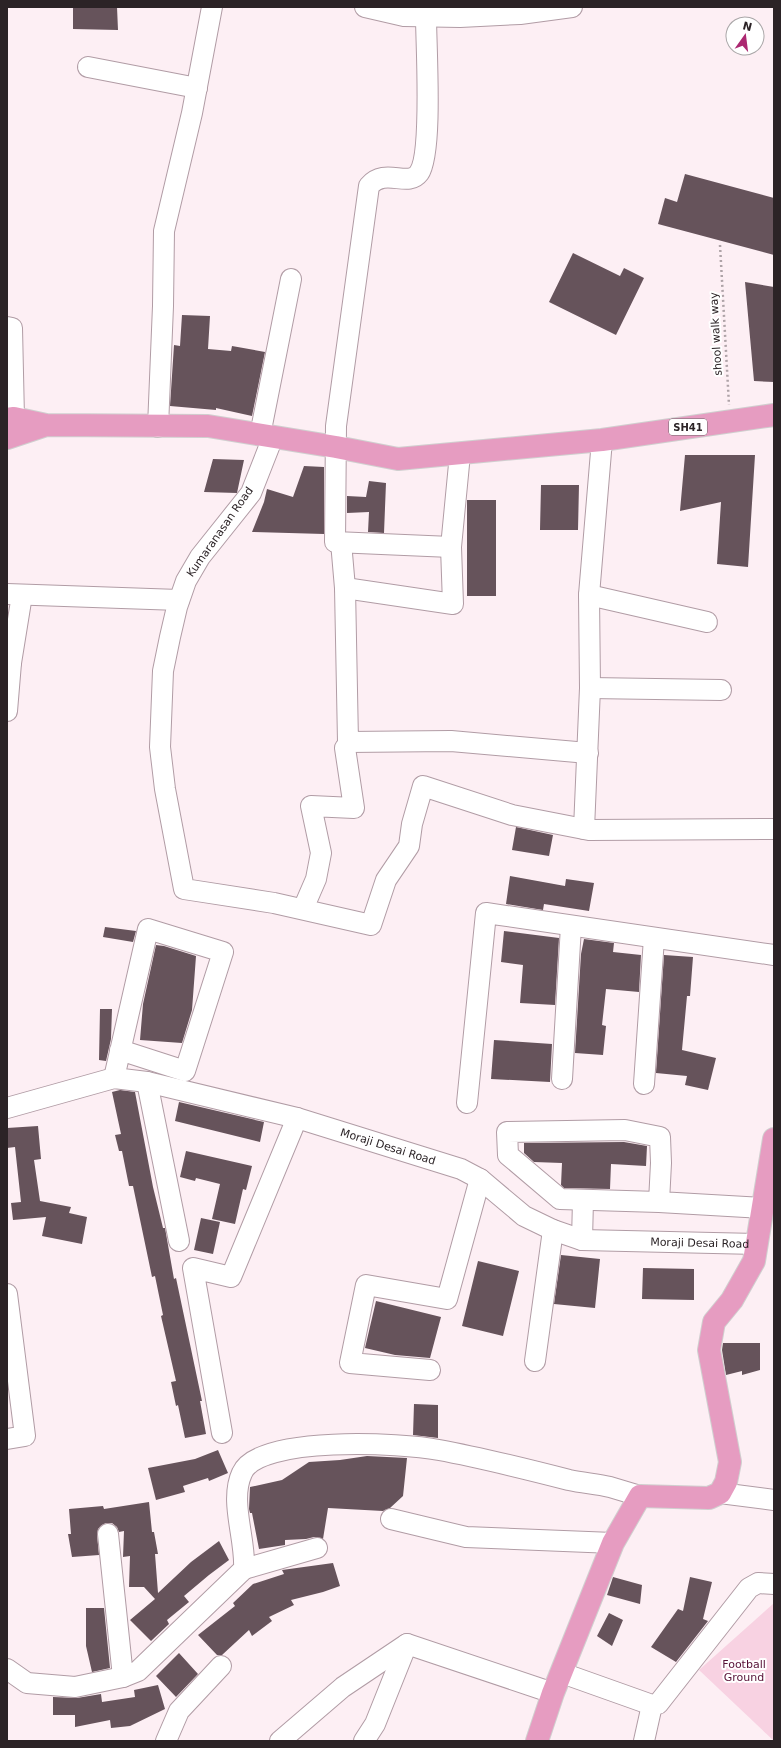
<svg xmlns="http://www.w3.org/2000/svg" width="781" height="1748" viewBox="0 0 781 1748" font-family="'DejaVu Sans',sans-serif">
<rect width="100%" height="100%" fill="#fdeff4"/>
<path fill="#f8d2e2" d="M774 1603V1741L699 1670Z"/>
<path fill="#66535b" d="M73 7H117L118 30 73 29Z
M685 174 774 198V255L658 224 665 198 677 202Z
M573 253 620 276 624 268 644 278 616 335 549 302Z
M745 282 774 287V382L754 381Z
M182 315 210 316 208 349 231 351 232 346 265 352 252 416 216 408V410L170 406 174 345 180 346Z
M685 455H755L748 567 717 564 721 502 680 511Z
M213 459 244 460 237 493 204 492Z
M304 466 324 467V534L252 532 264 502 267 489 293 497Z
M369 481 386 483 384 533 368 532 369 512 347 513V496L366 497Z
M541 485H579L578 530H540Z
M467 500H496V596H467Z
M516 827 553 835 549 856 512 850Z
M510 876 565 886 566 879 594 883 589 911 544 904 543 910 506 904Z
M105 927 136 931 133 942 103 937Z
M504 931 559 938 555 1005 520 1003 523 965 501 962Z
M584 939 614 943 613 952 641 955 639 992 606 989 602 1025 606 1026 603 1055 575 1053 581 954Z
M156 945 164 946 196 956 192 1010 182 1043 140 1040 143 1004Z
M664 955 693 957 690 996H687L682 1050 716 1058 708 1090 685 1085 687 1076 656 1073Z
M100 1009H112L111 1039 106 1061 99 1060Z
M494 1040 552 1044 550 1082 491 1079Z
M120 1090 135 1092 153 1187 163 1228H165L174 1279 176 1278 202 1401H200L206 1434 185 1438 178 1405 176 1406 171 1382 176 1381 161 1316 163 1315 155 1276 152 1277 133 1186H129L122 1151H119L115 1135 121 1134 112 1092Z
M179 1102 264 1122 260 1142 175 1121Z
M38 1126 41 1159 34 1160 40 1201 71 1207 69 1213 87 1217 82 1244 42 1236 46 1217 13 1220 11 1203 21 1202 15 1147 7 1148V1128Z
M624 1142 647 1146 646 1166 611 1164 610 1189 564 1188 561 1185 562 1163 534 1162 524 1153V1143Z
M186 1151 252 1166 246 1190 243 1189 235 1224 212 1219 220 1184 196 1178 195 1181 180 1177Z
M201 1218 220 1222 213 1254 194 1250Z
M561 1255 600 1259 595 1308 554 1304Z
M478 1261 519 1271 503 1336 462 1326Z
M643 1268 694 1269V1300L642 1299Z
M376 1301 441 1317 430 1358 395 1355 365 1348Z
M723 1343H760V1370L742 1375V1371L726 1375 722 1350Z
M414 1404 438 1405V1438L413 1435Z
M218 1450 228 1473 209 1481 208 1478 183 1486 185 1492 156 1500 148 1468 195 1459Z
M367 1456 407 1458 403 1496 390 1508 383 1511 328 1508 323 1539 314 1537 306 1539 285 1540V1545L259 1549 252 1513H250L249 1509 250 1487 282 1480 309 1462 340 1460Z
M149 1502 152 1532H154L158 1554H155L158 1593 191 1562 219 1541 229 1560 209 1575 184 1596 189 1602 167 1620 169 1624 151 1641 130 1620 155 1599 144 1587H129L130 1556 123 1557 124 1531 119 1532 117 1527 112 1523H106L102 1525 98 1529 97 1535 99 1555 72 1557 68 1534H71L69 1509 103 1506 104 1509Z
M333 1563 340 1586 323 1592 291 1600 294 1605 269 1617 272 1621 252 1636 249 1630 222 1655H217L198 1635 235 1606 233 1603 253 1584 284 1574 282 1570Z
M613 1577 642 1585 640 1604 607 1595Z
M690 1577 712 1582 703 1619 708 1621 676 1662 651 1647 678 1609 683 1611Z
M86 1608H104L110 1668 92 1672 86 1646Z
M609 1613 623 1620 612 1646 597 1636Z
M179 1653 198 1674 176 1697 156 1676Z
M158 1685 165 1709 130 1726 111 1728 110 1720 75 1727V1715H53V1697L77 1698 101 1694 102 1702 135 1697 134 1690Z"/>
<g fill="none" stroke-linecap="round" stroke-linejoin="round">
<g stroke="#b19ca5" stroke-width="22">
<g id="minor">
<path d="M365 7 404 16 460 17 520 14 572 7"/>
<path d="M429 7 426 16C426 46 433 153 419 173 408 188 385 167 369 186L336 426 335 542 451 547"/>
<path d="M88 67 197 88"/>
<path d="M7 327 12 328 14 418"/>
<path d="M158 427 163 306 164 231 192 113 212 7"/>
<path d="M260 435 291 279"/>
<path d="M273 437 251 493 200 557 186 581 177 607 170 637 163 671 160 747 165 789 184 889 274 903 371 925 386 880 409 846 412 824 423 786 512 815 589 830 774 829"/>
<path d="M460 454 451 547 453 604 345 588 348 742 451 741 588 753"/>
<path d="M341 542 345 588"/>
<path d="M7 594 179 600"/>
<path d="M589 595 707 622"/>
<path d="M7 663H11L22 595"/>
<path d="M590 688 721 690"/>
<path d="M7 711 11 663"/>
<path d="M584 829 590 688 589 595 602 440"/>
<path d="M303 909 316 879 321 853 311 806 354 808 345 748"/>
<path d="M114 1078 148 929 223 952 185 1071 120 1050"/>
<path d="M562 1079 571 926"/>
<path d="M147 1082 179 1241"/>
<path d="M644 1084 654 938"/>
<path d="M467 1103 486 913 774 955"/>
<path id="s1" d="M7 1108 114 1078 147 1082 297 1118 461 1169 480 1179 524 1216 553 1230 582 1240 757 1244"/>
<path d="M659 1202 560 1199 508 1155 507 1132 625 1130 660 1137 661 1163 659 1202 763 1208"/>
<path d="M582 1240 583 1200"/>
<path d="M7 1294 25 1436 7 1439"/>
<path d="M535 1361 553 1230"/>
<path d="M430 1370 350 1363 366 1285 447 1299 480 1179"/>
<path d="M222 1433 193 1268 231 1277 297 1118"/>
<path d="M720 1493 774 1500"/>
<path d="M391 1519 466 1537 613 1543"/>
<path d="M108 1534 123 1677"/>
<path d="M244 1569 317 1548"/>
<path d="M7 1669 27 1683 75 1687 123 1677 138 1671 244 1569C246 1539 229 1501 242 1473 258 1435 403 1443 439 1450 483 1458 526 1469 569 1480 583 1483 597 1484 610 1487 620 1490 630 1493 640 1496"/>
<path d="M562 1673 652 1705 658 1704 749 1588 758 1583 774 1584"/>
<path d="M166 1741 179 1711 221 1666"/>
<path d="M280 1741 343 1687 407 1644 553 1693"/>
<path d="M364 1741 375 1724 407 1644"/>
<path d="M644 1741 652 1705"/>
</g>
</g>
<g stroke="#d0cfcf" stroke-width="24">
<path id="major" d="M7 419 14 418 46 425 208 426 336 447 398 459 602 440 774 415
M7 438 46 425
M537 1741 553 1693 613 1543 640 1496 709 1498 720 1493 726 1482 730 1462 709 1350 714 1322 732 1300 754 1261 774 1139"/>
</g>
<path stroke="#aea3a7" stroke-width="2.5" stroke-dasharray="2 3" stroke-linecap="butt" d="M720 245 729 405"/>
<use href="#minor" stroke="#fff" stroke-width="20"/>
<use href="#major" stroke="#e69cc1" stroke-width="22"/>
</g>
<g text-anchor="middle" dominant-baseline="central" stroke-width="4" stroke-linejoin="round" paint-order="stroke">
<rect fill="#fff" stroke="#6b6567" stroke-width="1" x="669" y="419" width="38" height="16" rx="3"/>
<g font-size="10" font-weight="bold" fill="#2b2326">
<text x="688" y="427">SH41</text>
</g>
<g font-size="11" fill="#2b2326" stroke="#fff">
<text transform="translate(716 334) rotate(-93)">shool walk way</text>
<text transform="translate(220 532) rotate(-55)">Kumaranasan Road</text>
<text stroke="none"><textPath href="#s1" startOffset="394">Moraji Desai Road</textPath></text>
<text stroke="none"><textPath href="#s1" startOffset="730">Moraji Desai Road</textPath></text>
</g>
<g font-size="11" fill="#571137" stroke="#fff">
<text x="744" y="1664">Football<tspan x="744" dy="13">Ground</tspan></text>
</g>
</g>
<rect width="781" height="1748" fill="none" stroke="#2b2326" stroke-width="16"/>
<g transform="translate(745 36) rotate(14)"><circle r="19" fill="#ffffff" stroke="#aaa7a8"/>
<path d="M0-3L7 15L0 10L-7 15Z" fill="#ac2871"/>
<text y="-6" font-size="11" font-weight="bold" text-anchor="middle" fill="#2b2326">N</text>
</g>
</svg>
